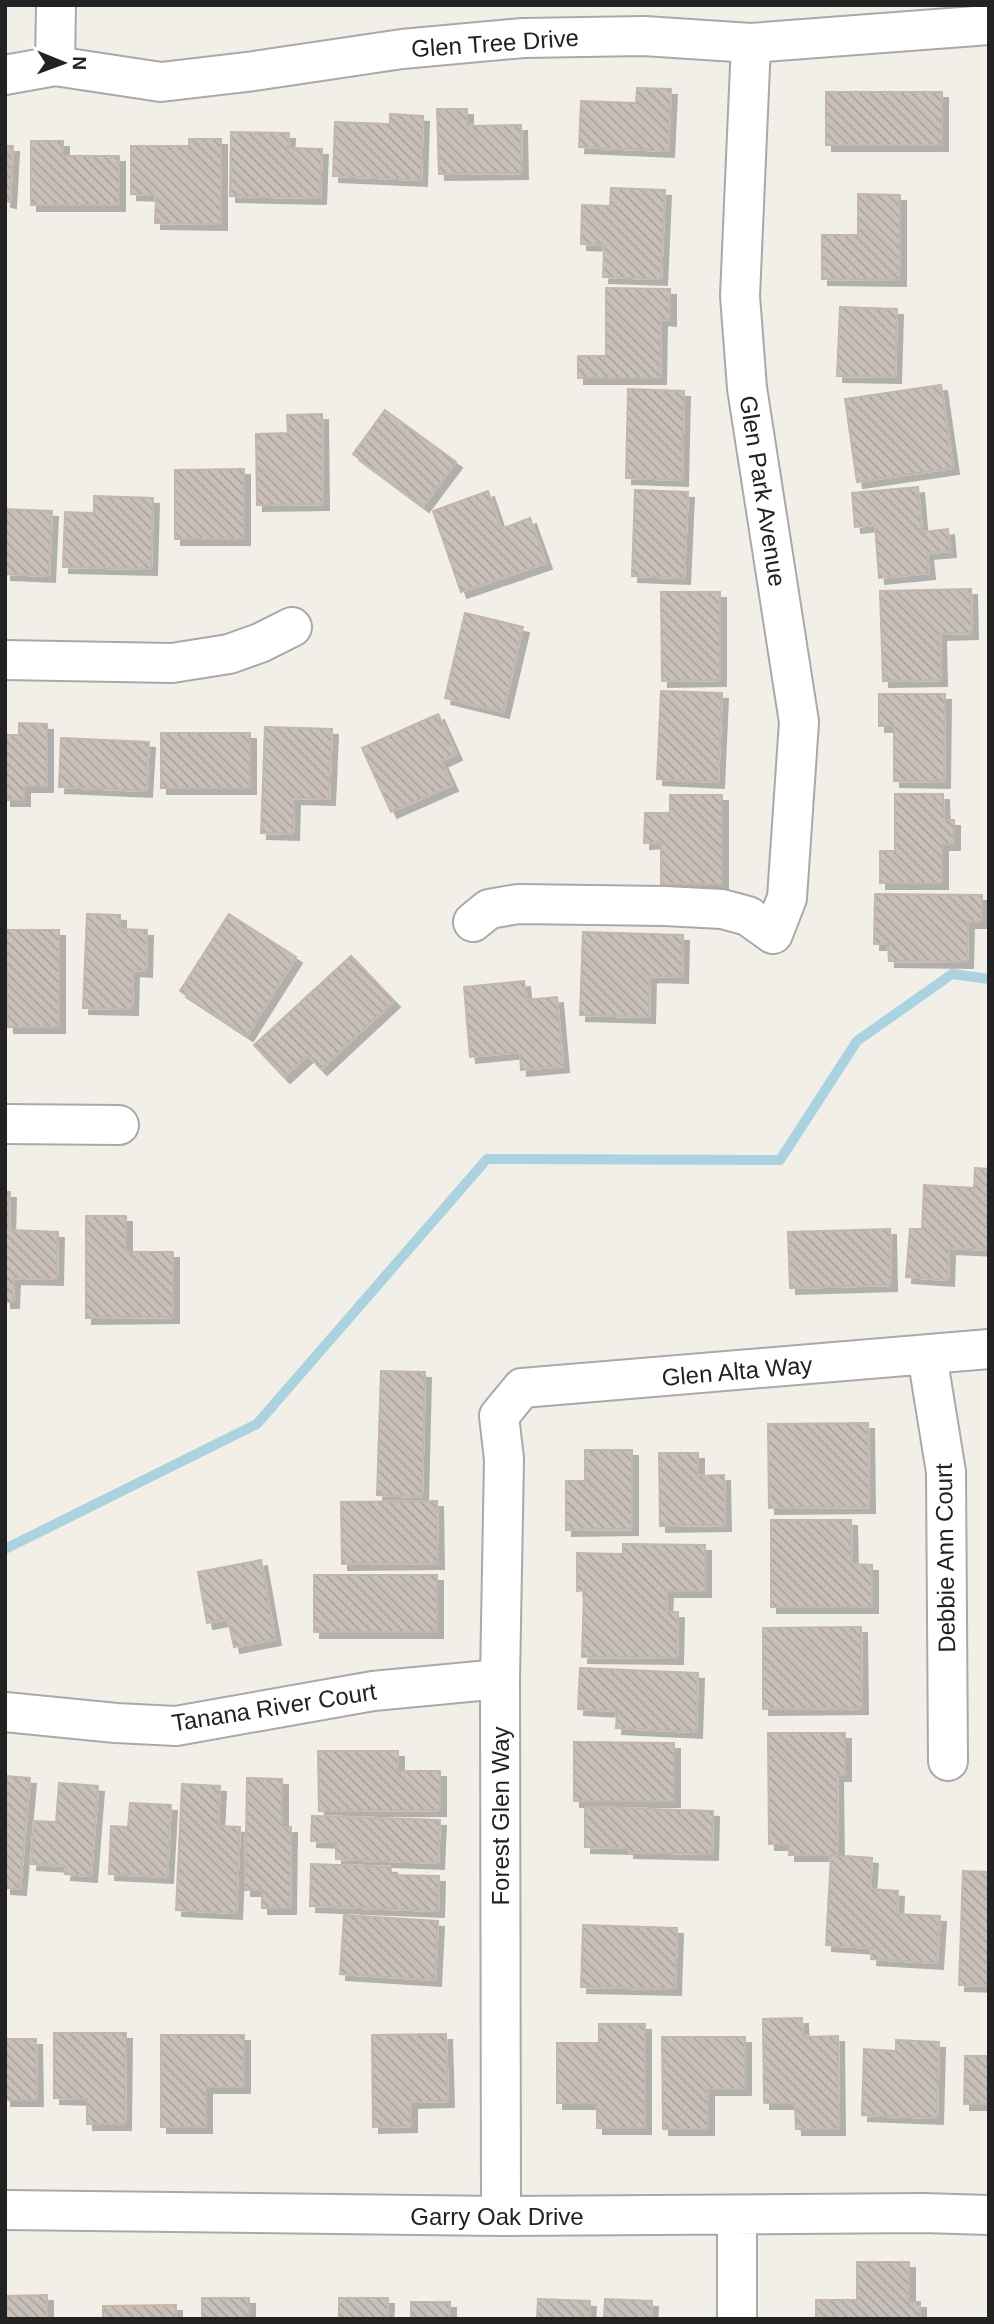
<svg xmlns="http://www.w3.org/2000/svg" width="994" height="2324" viewBox="0 0 994 2324" font-family="Arial,sans-serif">
<defs>
<pattern id="building-back-hatch" width="6" height="6" patternUnits="userSpaceOnUse" patternTransform="scale(1.75)"><rect width="6" height="6" fill="#c7bfb8"/><path d="M-1 5l2 2M0 0l6 6M5-1l2 2" fill="none" stroke="#aba49e"/></pattern>
<filter id="shadow"><feDropShadow dx="6" dy="6" stdDeviation="0" flood-color="#0004"/></filter>
</defs>
<rect width="100%" height="100%" fill="#f2efe9"/>
<g fill="none" stroke-linecap="round" stroke-linejoin="round">
<path stroke="#aad3df" stroke-width="10" d="M5 1549 257 1424 487 1159 780 1160 857 1041 952 974 989 979"/>
</g>
<path fill="url(#building-back-hatch)" stroke="#c4b6ab" stroke-width="2" filter="url(#shadow)" d="M637 88 671 89 668 151 579 147 581 101 636 103Z
M826 92H942V145H826Z
M437 109H467V126L521 125 522 173 439 174Z
M390 114 423 116 421 180 333 176 335 122 390 124Z
M231 132 289 133 288 148 322 149 320 198 230 196Z
M189 139H221V224L155 223 156 195 131 194V146H189Z
M31 141H63V156H119V205H31Z
M5 146H13L10 202 5 201Z
M611 188 665 190 661 279 603 277 604 245 581 244 582 205 610 206Z
M858 194 900 195V280L822 279V235H858Z
M606 288 670 289V320L661 319 660 378H578V356H606Z
M840 307 897 309 895 377 837 376Z
M941 385 953 468 857 482 845 399Z
M628 389 684 391 682 480 626 478Z
M385 410 456 462 423 506 353 454Z
M322 414 323 504 257 505 256 434 288 433 287 415Z
M244 469V539H175V470Z
M918 487 922 532 948 529 950 551 927 553 929 573 879 578 875 525 855 527 852 493Z
M635 490 688 492 684 578 632 576Z
M488 491 501 529 530 518 546 563 461 592 433 511Z
M94 496 153 498 151 569 63 567 65 512 94 513Z
M5 509 52 511 49 576 5 574Z
M971 589 972 633 940 634 941 680 883 681 880 591Z
M661 592H720V680L662 681Z
M465 613 523 627 503 712 445 698Z
M661 691 722 693 718 782 657 779Z
M879 694H945L944 782 894 781V726H879Z
M438 714 456 754 441 761 452 785 391 812 362 748Z
M19 723 47 724V786H24V800H5V735H19Z
M265 727 332 729 329 799 294 798 293 834 261 833Z
M161 733H250V788H161Z
M61 738 149 742 146 791 59 787Z
M895 794H943L944 820H954V844H942V883H880V851H895Z
M670 795H722V884H661V842L644 843 645 813H670Z
M875 894 982 895V922H968L967 962 889 961 888 944H874Z
M87 914 120 915V929L147 930 146 971 133 970 132 1009 83 1008Z
M229 914 296 957 247 1035 180 991Z
M5 930H59V1027H8Z
M583 932 683 935 682 977 650 976 649 1017 580 1015Z
M351 956 394 1001 321 1069 308 1055 284 1077 254 1045Z
M524 981 526 1000 557 997 563 1066 521 1070 520 1052 470 1057 464 987Z
M975 1168 989 1169V1250L949 1248 948 1280 906 1277 910 1229H922L924 1185 974 1188Z
M5 1192H10L9 1230 58 1232 57 1279 14 1278 13 1302H5Z
M86 1216H126V1252H173V1317L86 1318Z
M890 1229 891 1285 790 1288 788 1232Z
M381 1371 425 1372 422 1497 377 1495Z
M868 1423 869 1507 769 1508 768 1424Z
M585 1450H632V1529L566 1530V1481H585Z
M659 1453H698V1476L724 1475 725 1525 660 1526Z
M437 1501 438 1563 342 1564 341 1502Z
M771 1520H851L852 1564 872 1565V1607H771Z
M623 1544 705 1545V1591H667L666 1612H678L677 1658 582 1657 584 1590 577 1591V1553L623 1554Z
M261 1560 275 1639 234 1647 228 1619 207 1623 198 1572Z
M314 1575H437V1632H314Z
M861 1627 862 1708 763 1709V1628Z
M580 1668 698 1673 696 1732 616 1728 617 1711 578 1709Z
M768 1733H845V1775H837L838 1855H789V1844H769Z
M574 1742 674 1743V1801H574Z
M318 1751H398V1771H440V1810L319 1811Z
M5 1776 30 1778 20 1889 5 1888Z
M247 1778 282 1779V1827H291L290 1908H262V1890H245Z
M59 1783 98 1786 91 1876 65 1874 66 1866 31 1864 34 1821 56 1822Z
M182 1784 220 1786 218 1826 240 1827 236 1913 176 1910Z
M130 1803 171 1805 167 1877 109 1874 111 1826 128 1827Z
M585 1807 713 1811 712 1854 628 1852V1848L585 1847Z
M312 1816 440 1820 438 1863 336 1859V1842L311 1841Z
M831 1855 872 1858 870 1889 898 1891 897 1914 940 1916 937 1963 871 1959 872 1948 826 1945Z
M311 1864 391 1867V1875L439 1876 438 1911 310 1906Z
M963 1871 989 1872V1986L959 1985Z
M344 1915 438 1921 435 1980 340 1974Z
M583 1925 677 1928 675 1989 581 1987Z
M802 2018 803 2037 838 2036 839 2129H796L795 2103H764L763 2019Z
M599 2024H645V2128H597V2103H557V2043H599Z
M54 2033H126L125 2124H87V2099L54 2098Z
M446 2034 448 2101 411 2102V2126L373 2127 372 2035Z
M161 2035H244V2087H206V2127H161Z
M662 2037H745V2089H708V2129H663Z
M5 2039H36L37 2100H5Z
M896 2040 939 2042 937 2118 862 2115 864 2049 896 2051Z
M965 2056H989V2104H964Z
M857 2262H909V2302H920V2319H816V2300H857Z
M47 2295V2319H5V2296Z
M202 2298H249V2319H202Z
M339 2298H388L387 2319H339Z
M538 2299 590 2301 589 2319H537Z
M605 2299 652 2301 651 2319H604Z
M411 2302H450V2319H411Z
M176 2305V2319H103V2306Z"/>
<g fill="none" stroke-linecap="round" stroke-linejoin="round">
<g stroke="#a9a9a9" stroke-width="42">
<path id="minor" d="M55 66 56 5
M5 75 55 66 161 82 254 71 402 49 523 38 644 36 751 43 989 25
M5 660 172 663 229 654 260 643 292 627
M473 922 489 909 518 904 665 906 722 909 748 916 773 934 787 898 799 722 747 388 740 296 751 43
M5 1124 119 1125
M927 1355 946 1472 948 1761
M5 1712 116 1723 176 1726 373 1691 500 1679
M5 2210 501 2216 923 2213 989 2215
M501 2216 500 1679 504 1459 499 1416 522 1388 989 1349
M737 2319V2216"/>
</g>
<use href="#minor" stroke="#fff" stroke-width="38"/>
</g>
<g text-anchor="middle" dominant-baseline="central" stroke-width="5" stroke-linejoin="round" paint-order="stroke">
<g font-size="24" fill="#222" stroke="#fff">
<text transform="translate(495 43) rotate(-4)">Glen Tree Drive</text>
<text transform="translate(763 491) rotate(81)">Glen Park Avenue</text>
<text transform="translate(737 1371) rotate(-5)">Glen Alta Way</text>
<text transform="translate(945 1558) rotate(-91)">Debbie Ann Court</text>
<text transform="translate(274 1707) rotate(-9)">Tanana River Court</text>
<text transform="translate(500 1816) rotate(-90)">Forest Glen Way</text>
<text x="497" y="2216">Garry Oak Drive</text>
</g>
</g>
<rect width="994" height="2324" fill="none" stroke="#222222" stroke-width="14"/>
<g transform="translate(63 63) rotate(91)" stroke="#ffffff" stroke-width="5" paint-order="stroke">
<path d="M0-5L12 26L0 18L-12 26Z" fill="#222222"/>
<text y="-10" font-size="19" font-weight="bold" text-anchor="middle" fill="#222222">N</text>
</g>
</svg>
